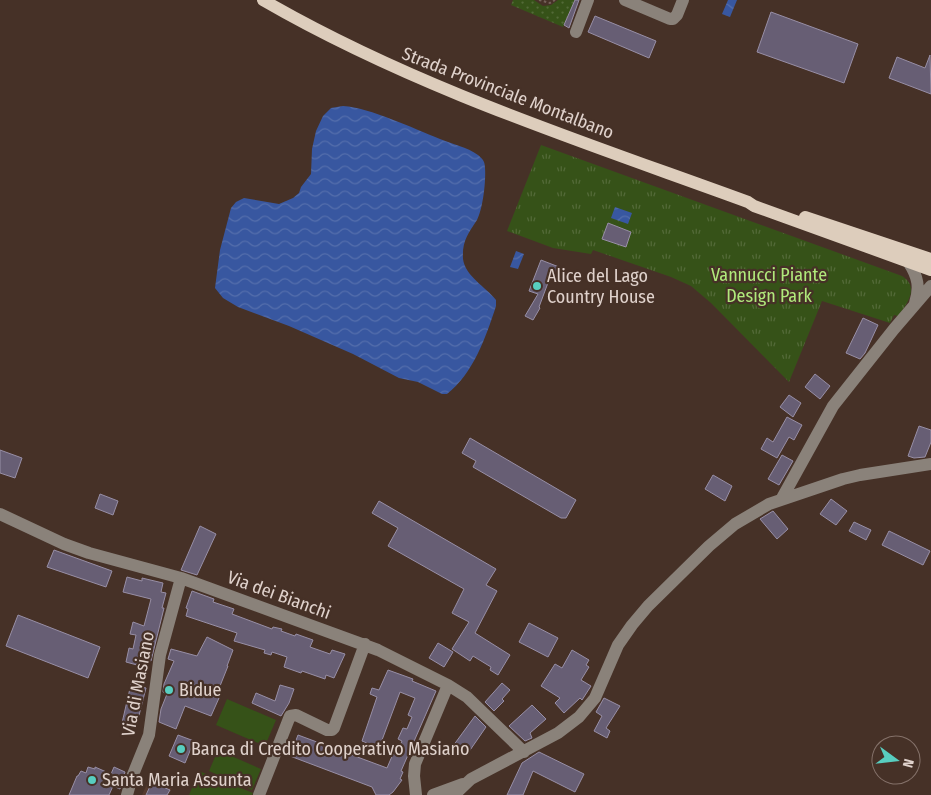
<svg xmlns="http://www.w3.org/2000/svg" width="931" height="795" viewBox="0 0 931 795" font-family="'Fira Sans Condensed',sans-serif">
<defs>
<pattern id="grass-dots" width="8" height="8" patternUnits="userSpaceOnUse" patternTransform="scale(1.25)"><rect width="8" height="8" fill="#365218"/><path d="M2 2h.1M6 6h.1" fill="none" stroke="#536a38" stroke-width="1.8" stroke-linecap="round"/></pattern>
<pattern id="park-tufts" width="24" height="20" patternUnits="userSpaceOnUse" patternTransform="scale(1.25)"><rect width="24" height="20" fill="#365218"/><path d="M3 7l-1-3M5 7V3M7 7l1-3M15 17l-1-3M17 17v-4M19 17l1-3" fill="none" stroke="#536a38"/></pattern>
<pattern id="water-waves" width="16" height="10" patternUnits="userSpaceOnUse" patternTransform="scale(1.25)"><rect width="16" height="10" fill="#3857a0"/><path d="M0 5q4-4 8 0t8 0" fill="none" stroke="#546eac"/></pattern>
</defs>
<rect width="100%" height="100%" fill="#463127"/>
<path fill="#553a2d" d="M152 773 172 787 169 795H142Z"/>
<path fill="url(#grass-dots)" d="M513 0H534L543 6 551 5 558 0H575L563 27 511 5Z"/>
<path fill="url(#park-tufts)" d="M541 145 902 276C920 287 907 304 898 316L894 315 890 323 822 301 789 382 711 303 691 286 671 277 593 250 591 254 553 248 507 231Z"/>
<path fill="#365218" d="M227 699 276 720 265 746 216 725Z
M218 750 261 769 252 790 209 771Z
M199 771 253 793 252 795H189Z"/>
<path fill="url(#water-waves)" d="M728 0H737L730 17 722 14Z
M343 106C371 108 412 128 440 139 452 144 467 147 478 155 483 159 485 162 485 168 486 181 483 209 477 220 468 234 462 241 463 259 465 276 486 287 496 300V306C486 337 473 374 447 394H442L418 382 399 378 353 354 289 326 238 307 223 298 215 288 220 250 231 208 236 202 244 198 279 204 293 198 299 193 301 187 311 174 312 149 316 131 323 116 331 108Z
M615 207 632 213 628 224 611 218Z
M516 251 524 254 518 269 510 267Z"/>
<path fill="#675e74" stroke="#988fa6" d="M575 0H579L569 28 564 25Z
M771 12 858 44 844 83 757 52Z
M595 16 656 41 649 58 588 32Z
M930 55 931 94 889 78 897 57 925 68Z
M608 223 631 232 626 247 602 239Z
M541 260 559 267 557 274 552 272 539 307 540 308 533 320 525 316 538 294 529 291Z
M863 318 878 325 865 353 860 359 846 353Z
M815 374 830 386 820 399 805 387Z
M789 395 801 403 793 417 780 407Z
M787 417 802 425 794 440 789 437 777 458 761 449 767 438 773 442Z
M919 426 931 430V442L925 457 914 458 908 456Z
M470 438 576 500 566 518H561L473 467 476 461 462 453Z
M0 450 22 458 15 478 0 473Z
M782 455 793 461 779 485 768 479Z
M713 475 732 486 725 501 705 489Z
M100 494 118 501 113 515 95 508Z
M831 499 847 511 836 525 820 514Z
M379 501 496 569 486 585 497 591 475 633 510 655 498 675 490 670 491 667 473 656 470 661 452 649 469 622 452 613 464 589 388 546 398 528 372 513Z
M773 511 788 529 777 539 760 519Z
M854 522 871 530 866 540 849 531Z
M200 526 216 534 197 575 181 570Z
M889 531 930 551 923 565 882 545Z
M54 550 112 571 106 587 47 567Z
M127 577 142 581V578L163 583 161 592 166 593 162 608H164L151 661 142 660V663L138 662 137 665 126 662 129 648 133 649 136 635 130 634 133 622 144 626 151 599 123 592Z
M192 591 214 599 213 602 234 609 232 614 272 629 273 627 282 629 281 631 295 636 296 634 313 640 310 647 330 654 332 650 345 654 334 678 326 675 325 679 302 671 301 673 284 667 287 657 272 652 271 655 264 653 265 650 234 641 237 633 186 616 188 609 186 608Z
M18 615 100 647 88 678 6 646Z
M529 623 558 638 548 657 519 642Z
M207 637 233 650 227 666H228L216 696 219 698 211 716 185 706 176 729 159 722 161 709 167 694 163 692 164 684 174 661 168 659 171 649 197 656Z
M438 643 453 652 444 667 429 658Z
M572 650 589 660 586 665 589 667 581 680 591 686 582 700 580 698 564 713 555 703 560 698 541 686 555 664 562 668Z
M388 670 413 679 412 681 436 691 401 771 403 772 400 779 402 780 393 792 389 795H376L372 787 290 756 298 735 387 768 393 754 396 755 402 741 398 739 403 728 407 729 412 717 408 715 415 698 400 692 379 748 362 741 377 697 370 694 372 688 379 690Z
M502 683 510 690 502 699 504 701 494 711 485 702Z
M131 684 146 688 136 727 122 723Z
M280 685 294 689 289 703 281 716 252 703 256 693 275 701Z
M604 698 620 706 606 728 610 731 607 738 594 731 602 716 596 712Z
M532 705 546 719 530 733 532 738 525 741 509 726Z
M475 716 486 727 466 756 453 746Z
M178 735 194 741 185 763 169 756Z
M539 752 584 774 575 792 533 771 523 795H507L522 763Z
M88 767 95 769V767L111 774 114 767 125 772 120 789 113 786 109 795H69L77 776H78L81 771 86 773Z
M152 782 170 790 167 795H146Z"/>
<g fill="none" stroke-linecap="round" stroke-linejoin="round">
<path stroke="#75625a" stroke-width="2" stroke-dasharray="2.5 2.5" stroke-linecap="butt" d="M539 0 550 3 555 0"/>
<path stroke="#8a827a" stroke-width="12" d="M625 0 670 19H673L677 15 683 0
M576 32 588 0
M909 263C918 277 920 287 915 303
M781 500 833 406 894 329 931 286
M0 514 64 544 89 553 181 578 378 650 448 685 467 697 524 752
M127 795 132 777 149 735 160 655 181 578
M259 795 290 716 296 715 327 730H332L334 728 365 644
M416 795 414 776 415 764 448 685
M433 795 463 784
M454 795 471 779 558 733 579 717 595 698 618 645 632 625 648 606 709 546 735 524 769 504 843 479 860 475 931 464"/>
<path stroke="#ddcdbc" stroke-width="12" d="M263 0C415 88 584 142 748 202L754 206 931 270
M805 217 931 259"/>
</g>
<g fill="#58cec0" stroke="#463127" stroke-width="2">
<circle cx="537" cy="286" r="5"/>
<circle cx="169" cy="690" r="5"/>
<circle cx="181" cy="749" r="5"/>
<circle cx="92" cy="780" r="5"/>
</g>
<g text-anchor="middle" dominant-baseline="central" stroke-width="4.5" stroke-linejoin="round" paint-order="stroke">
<g font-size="18" fill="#e0d2cc" stroke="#463127">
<text transform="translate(508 93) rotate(21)">Strada Provinciale Montalbano</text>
<text transform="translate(279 595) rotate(20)">Via dei Bianchi</text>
<text transform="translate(138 684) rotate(-79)">Via di Masiano</text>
</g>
<g font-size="18" fill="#b0e97b" stroke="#463127">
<text x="769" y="275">Vannucci Piante<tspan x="769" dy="21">Design Park</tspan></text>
</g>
<g font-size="18" fill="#e0d2cc" stroke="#463127" text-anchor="start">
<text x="547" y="276">Alice del Lago<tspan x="547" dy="21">Country House</tspan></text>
<text x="179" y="690">Bidue</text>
<text x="191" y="749">Banca di Credito Cooperativo Masiano</text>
<text x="102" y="780">Santa Maria Assunta</text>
</g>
</g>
<g transform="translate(896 760) rotate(105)"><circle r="24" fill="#463127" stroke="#847169"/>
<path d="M0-4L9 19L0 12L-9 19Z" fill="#58cec0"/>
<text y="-8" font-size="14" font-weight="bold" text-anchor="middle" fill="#e0d2cc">N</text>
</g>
</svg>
